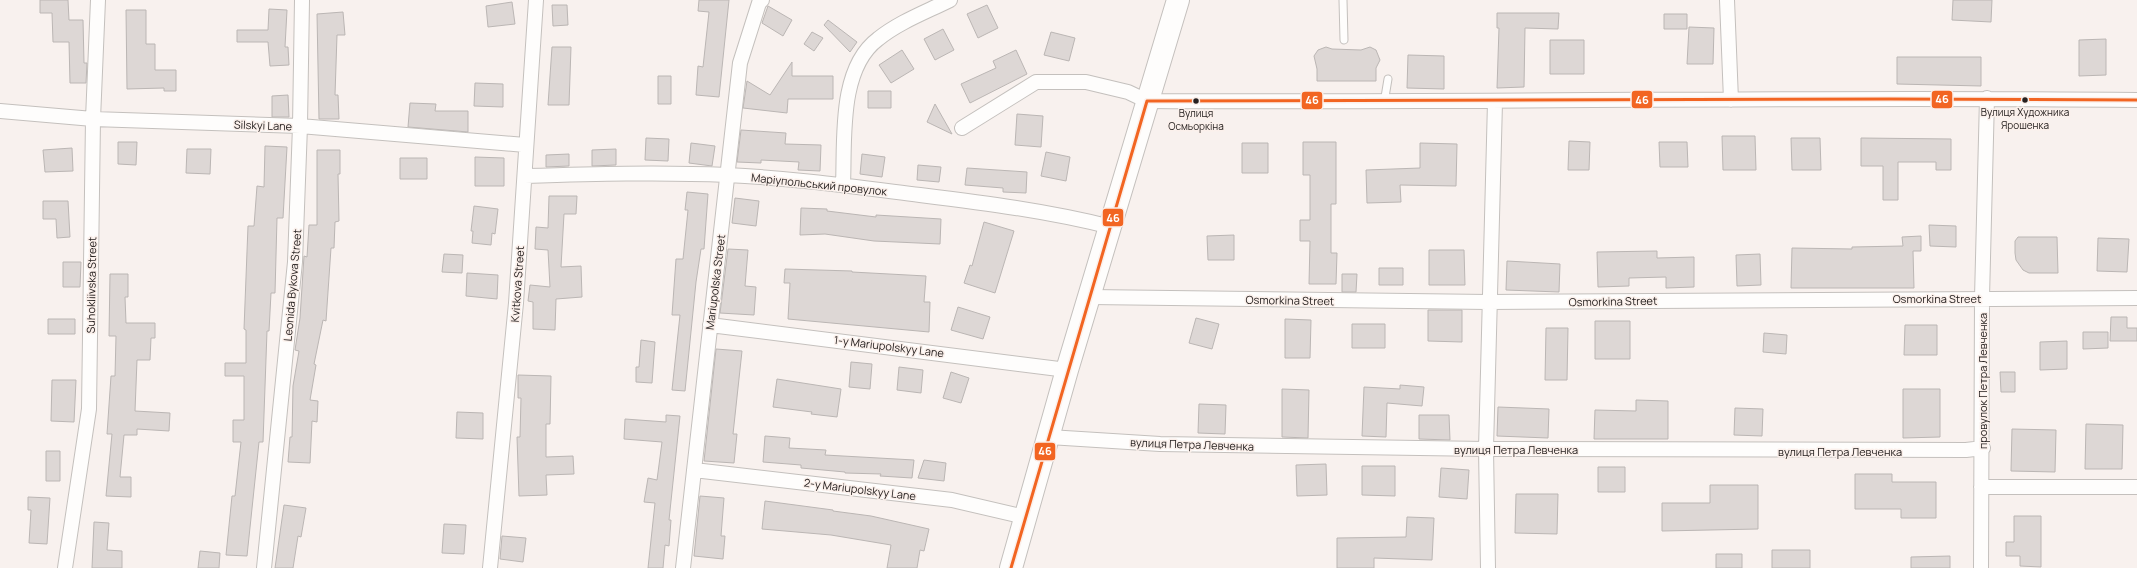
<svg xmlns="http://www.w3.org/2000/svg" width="2137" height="568" viewBox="0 0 2137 568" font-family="Manrope,sans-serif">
<rect width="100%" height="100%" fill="#f8f1ee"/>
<path fill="#ddd7d5" stroke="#bbb6b4" d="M40 0H68L69 20H83L84 63H87L86 83H70L69 42H53L52 13H40Z
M699 0H729L719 97 696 95 698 66 703 67 709 12 698 11Z
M1953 0H1992L1991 22 1952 20Z
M512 2 515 24 488 27 486 6Z
M552 5H567L568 25 553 26Z
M987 5 998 28 978 38 967 14Z
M768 6 792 20 783 36 762 23Z
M269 9 287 10 285 47H288L289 65 270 66 268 42H237V30H268Z
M126 10H146V44H155V70H176V91H164V88L127 89Z
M343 12 345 35H337L335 95H338L339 119H319L317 14Z
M1497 13H1559L1558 29 1525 28 1524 87 1497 88 1499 28H1497Z
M1664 14H1687V29H1664Z
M828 20 857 42 850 52 824 25Z
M1689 27 1714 28 1713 64H1687Z
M943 29 954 50 935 60 924 39Z
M812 32 823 38 814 51 804 44Z
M1051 32 1075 38 1069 61 1044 55Z
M2106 39V75L2079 76V40Z
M1550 40H1584V74H1550Z
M552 47H571L569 105H548Z
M1326 47 1332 49 1361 50 1370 47 1376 50 1380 60 1376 68V81H1317V69L1314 56 1318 50Z
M902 50 914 69 891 83 879 65Z
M1016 50 1027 74 970 103 961 84 996 68 993 61Z
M1408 55 1444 56V89L1407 88Z
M1897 57H1981V86L1897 84Z
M792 62V76H833V99H788L787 113 743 108 747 81 770 95Z
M658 76H671V104H658Z
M475 83 503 84V107L474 106Z
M868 91H891V108H868Z
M288 95 289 117H272V96Z
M410 103 436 104 435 111H468V132L408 127Z
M935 104 952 134 927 122Z
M1017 114 1043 116 1041 147 1015 145Z
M741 130 786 133 785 144 821 145 820 171 798 170 799 162 761 160V163L737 162Z
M1722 136H1755L1756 170H1723Z
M646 138 669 139 668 161 645 160Z
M1791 138H1820L1821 170H1792Z
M1861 138 1951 139V170H1936V162H1898V200H1883V166H1861Z
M1569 141 1590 142 1589 170H1568Z
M118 142H137L136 165 118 164Z
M1303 142H1336V204H1331V253H1337L1336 284H1309L1310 241H1300V220H1310V175H1303Z
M1659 142H1687L1688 167H1660Z
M691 143 715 146 712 166 689 163Z
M1242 143H1268V173H1242Z
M1420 143 1457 144 1456 186 1400 185 1401 202 1367 203 1366 170 1420 168Z
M265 146 287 147 283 218H277L275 293H271L269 331H267L263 442H259L247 556 226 555 232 496H235L241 442H233V420H244V376H225V363H246V330L244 329 248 226H254L257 186 264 187Z
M72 148 73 171 45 172 43 150Z
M187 149H211L210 174 186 173Z
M616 149V165L592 166V150Z
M317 150H340V174H338L339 221 335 222 334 248H331L326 321 323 320 314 364 316 365 310 400 318 401 317 422 312 421 310 463 288 462 290 437H292L293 386 299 351 295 350 300 318 304 256 307 257 309 225H317Z
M1046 152 1070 157 1066 181 1041 176Z
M569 154V166L546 167V155Z
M862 154 885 157 882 177 860 174Z
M475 157 504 158V186H475Z
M400 158H427V179H400Z
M918 165 941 167 939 182 917 180Z
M967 168 1027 172 1026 193 1003 192V188L965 185Z
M687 192 708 194 704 249H701L696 282 685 391 672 390 680 315H672L676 259H683L688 210H685Z
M549 196H577L576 214H564L561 267 581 266 582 297 556 299 555 330 533 329V302L528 301 530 285 550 287 548 250 535 249 536 227 548 228Z
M735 198 759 201 756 226 732 223Z
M43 201H68L70 237 57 238 56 219H43Z
M474 206 498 209 495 234 492 233 491 245 472 243 473 231H471Z
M801 208 827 209V211L876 217V215L941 219 940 244 874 241 825 234 800 235Z
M984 222 1014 231 995 293 964 283 970 265 972 266Z
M1929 225 1956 226V247L1930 246Z
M1234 235V260H1208L1207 236Z
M1921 236V251H1913L1914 288H1791L1792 248 1852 249V247L1903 246 1902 237Z
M2018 237H2057L2058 273H2029L2023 270 2016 260 2015 253V241Z
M2098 238 2129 239 2127 272 2097 271Z
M728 249 748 250 745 286 756 287 754 315 720 313Z
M1429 250H1464L1465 285H1429Z
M1657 251V258L1694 257V287L1666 288V277L1629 278V286L1598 287 1597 252Z
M444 254 463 255 462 273 442 272Z
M1760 254 1761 285 1737 286 1736 255Z
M1507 261 1560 264 1559 292 1506 290Z
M63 262H81L80 287H63Z
M1379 268H1403V285H1379Z
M785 269 852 271V272L926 276 924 302H930L929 332 788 319 790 283H784Z
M467 273 498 275 497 299 466 296Z
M110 274H128V297H125L126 323H155V338H151L150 360H137L135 411 170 413 169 431 137 429V435H124L120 477H131V497L106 496 112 434H107L111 376H115L116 336H109Z
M1342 274H1357L1356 292H1342Z
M958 307 990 317 983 339 951 330Z
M1428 310H1462V342L1428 341Z
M2111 317H2127V328H2137V341H2110Z
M1196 318 1219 324 1212 349 1189 343Z
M48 319H75V334H48Z
M1285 319 1311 320 1310 358H1285Z
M1595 321H1630V359H1595Z
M1352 324H1385V348H1352Z
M1905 325H1937V355H1904Z
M1546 328H1568L1567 380H1545Z
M2083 332H2108V348L2083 349Z
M1764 333 1787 335 1786 354 1763 352Z
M641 340 655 342 652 383 636 382V367H639Z
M2067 341V369L2040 370V342Z
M716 349 742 351 733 434H737L734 463 704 461Z
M851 362 872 364 870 389 849 387Z
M899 367 923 370 921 393 897 390Z
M951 372 969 378 961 403 943 398Z
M2000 372H2015V392H2001Z
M518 375 551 376 550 424H546V457L573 456 574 474 546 475 547 495 519 496 517 437H520L521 398H518Z
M777 379 841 389 837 417 811 414 812 412 773 407Z
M52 380H76L74 422 51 421Z
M1400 385 1424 387 1422 406 1387 403 1386 437 1362 436 1364 387 1400 389Z
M1282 389 1309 390 1308 438 1282 437Z
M1903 389H1940V437L1903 438Z
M1636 400 1668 401V439H1594L1595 410 1636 411Z
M1199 404 1226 405 1225 434 1198 433Z
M1498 407 1549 409 1548 438 1497 436Z
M1735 408 1763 409 1762 436 1734 435Z
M457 412 483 413V439L456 438Z
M666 415 680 416 669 520H671L669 546 665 545 663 568H648L655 503 644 502 648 478 657 480 662 442 624 439 625 419 666 422Z
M1419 415H1449L1450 440 1419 439Z
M2086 424 2123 425 2122 469H2085Z
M2012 429 2056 430 2055 472 2011 471Z
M765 436 790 438 789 448 826 450 825 455 914 460 912 478 880 476 881 474 845 473V472L801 468V465L763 462Z
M46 451H60V481H46Z
M924 460 946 463 944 481 918 478Z
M1326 464 1327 495 1297 496 1296 465Z
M1362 466H1395V496L1362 495Z
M1598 467H1625V492H1598Z
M1441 468 1469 470 1467 499 1439 497Z
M1855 474H1892V482H1936V518H1901V509H1855Z
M1710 485H1758V529L1662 531V503H1710Z
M1516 494H1558L1557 534 1515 533Z
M700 496 724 498 721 536H725L723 559 694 556Z
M28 497 50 498 47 544 29 543 31 510H28Z
M765 501 833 510V511L871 516 929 529 924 551 920 550 917 568H887L891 545 831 535 762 529Z
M284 505 306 508 301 537 298 536 293 568H275Z
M2014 516H2041V567L2020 566V556H2006V542H2014Z
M1407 517 1434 518 1432 560 1374 558V568H1337V538L1406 537Z
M94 522 109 523 107 550 122 551V568H92Z
M444 524 466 525 464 554 442 553Z
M502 536 526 538 523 562 500 559Z
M1772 550H1810V568H1772Z
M200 551 220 553 219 568H198Z
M1716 554H1742V568H1716Z
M1950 556V568H1911V557Z"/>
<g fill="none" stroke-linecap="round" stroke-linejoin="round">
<g stroke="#c4c0bd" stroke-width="9">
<path id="lane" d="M1343 0 1344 40
M1384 103 1388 79"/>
</g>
<g stroke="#c4c0bd" stroke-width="16">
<path id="street" d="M1727 0 1731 100
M0 111 93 119 300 126 525 145
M962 128 1036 82H1086L1128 92 1147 101C1477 103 1807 96 2137 100
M525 176C592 174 660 172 727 175 792 178 856 187 920 195 984 203 1048 211 1111 227
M843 185C845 141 838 69 878 39 899 22 926 12 950 0
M1090 297 1488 302 2137 298
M710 325 1067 370
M1049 437 1160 444 1486 449 1966 450 1983 448
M694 470 952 500 1025 517
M1981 487H2137
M65 568 89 409 93 119 98 0
M264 568 295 262 300 126 302 0
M490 568 516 303 536 0
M683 568 740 63 759 3 762 0
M1488 568 1486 449 1495 102
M1981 568 1982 298 1987 98"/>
</g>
<g stroke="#c4c0bd" stroke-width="24">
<path id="primary" d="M1011 568 1067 370 1178 0"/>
</g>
<use href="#lane" stroke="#fefdfc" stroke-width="7"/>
<use href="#street" stroke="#fefdfc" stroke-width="14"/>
<use href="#primary" stroke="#fefdfc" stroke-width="22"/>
<g stroke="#fbf0eb" stroke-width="6">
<path id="bus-1" d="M1147 101 1890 99 2137 100
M1011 568 1147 101"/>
</g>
<use href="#bus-1" stroke="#f26522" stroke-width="3"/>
</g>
<g fill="#262120" stroke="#fbf0eb" stroke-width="1.5">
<circle cx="2025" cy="100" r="3.5"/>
<circle cx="1196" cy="101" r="3.5"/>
</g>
<g text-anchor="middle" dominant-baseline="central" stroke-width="3" stroke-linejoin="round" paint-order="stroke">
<g font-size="10" fill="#262120" stroke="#fbf0eb">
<text x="2025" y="112">Вулиця Художника<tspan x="2025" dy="13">Ярошенка</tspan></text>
<text x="1196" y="113">Вулиця<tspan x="1196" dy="13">Осмьоркіна</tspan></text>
</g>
<g font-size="11" fill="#262120" stroke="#fbf0eb">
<text transform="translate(263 125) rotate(2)">Silskyi Lane</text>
<text transform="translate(819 184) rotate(6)">Маріупольський провулок</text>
<text transform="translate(715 282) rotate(-83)">Mariupolska Street</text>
<text transform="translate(517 284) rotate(-86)">Kvitkova Street</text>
<text transform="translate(91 285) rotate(-89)">Suhokliivska Street</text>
<text transform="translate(292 285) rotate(-85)">Leonida Bykova Street</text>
<text x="1937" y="298">Osmorkina Street</text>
<text transform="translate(1290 300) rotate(1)">Osmorkina Street</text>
<text transform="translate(1613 301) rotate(-1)">Osmorkina Street</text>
<text transform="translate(889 346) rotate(7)">1-y Mariupolskyy Lane</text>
<text transform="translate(1982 381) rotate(-90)">провулок Петра Левченка</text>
<text transform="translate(1192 444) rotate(2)">вулиця Петра Левченка</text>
<text x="1516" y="449">вулиця Петра Левченка</text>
<text x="1840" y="451">вулиця Петра Левченка</text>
<text transform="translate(860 489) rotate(7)">2-y Mariupolskyy Lane</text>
</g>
</g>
<g stroke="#fbf0eb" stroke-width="1.5">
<rect x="1931" y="90" width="22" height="19" rx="4" fill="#f26522"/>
<rect x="1631" y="90" width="22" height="19" rx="4" fill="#f26522"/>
<rect x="1301" y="91" width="22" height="19" rx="4" fill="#f26522"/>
<rect x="1102" y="208" width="22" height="19" rx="4" fill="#f26522"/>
<rect x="1034" y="442" width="22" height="19" rx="4" fill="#f26522"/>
</g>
<g font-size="11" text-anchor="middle" font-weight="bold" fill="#fff">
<text x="1942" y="103">46</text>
<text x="1642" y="104">46</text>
<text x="1312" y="104">46</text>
<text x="1113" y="222">46</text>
<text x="1045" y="455">46</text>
</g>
</svg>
